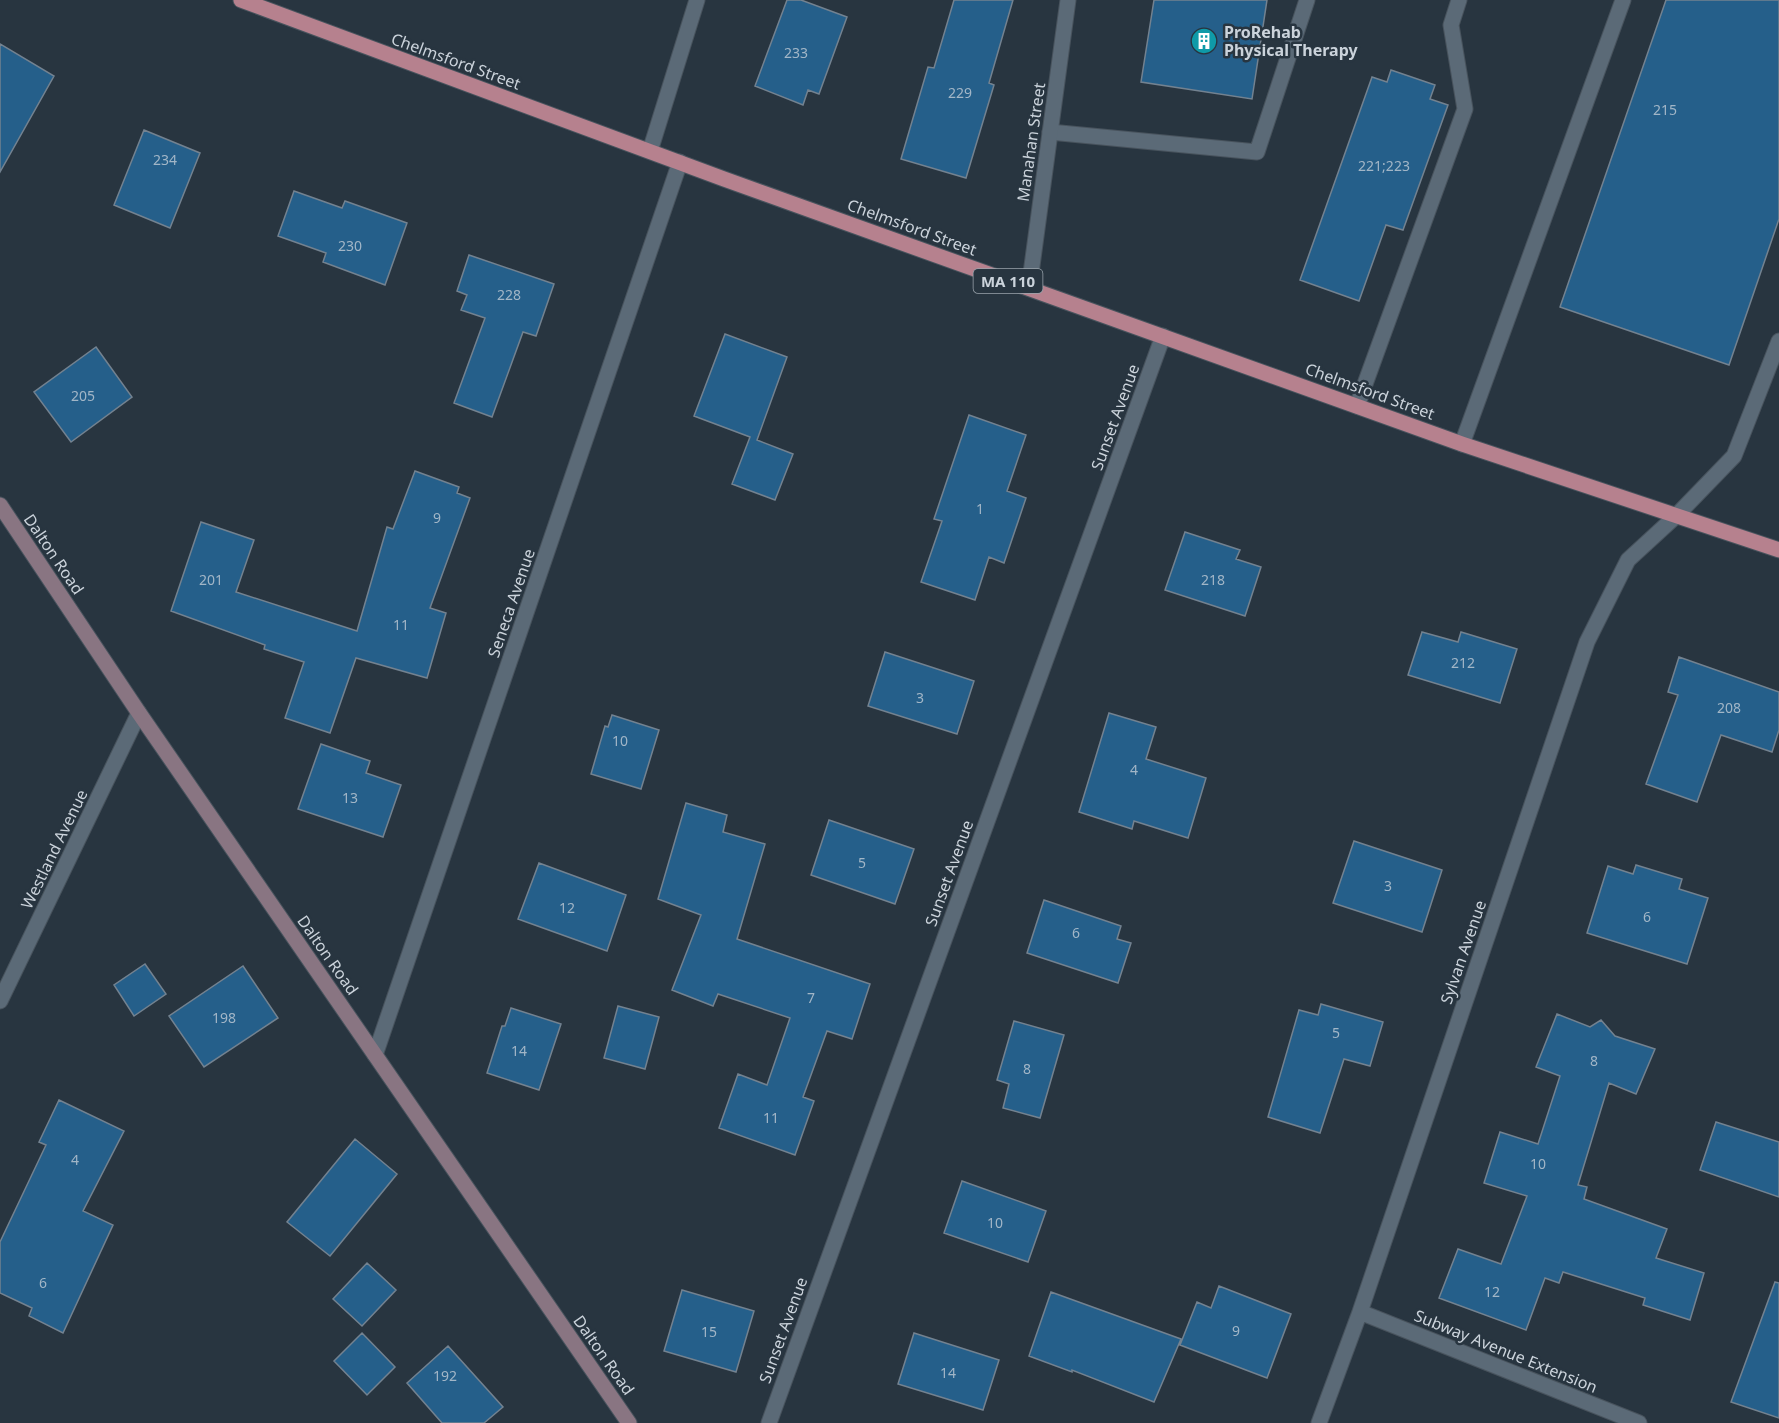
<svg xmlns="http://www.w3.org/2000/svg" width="1779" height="1423" viewBox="0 0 1779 1423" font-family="'Noto Sans',sans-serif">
<rect width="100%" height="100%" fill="#283540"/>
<path fill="#255f8a" stroke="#738290" stroke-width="1.5" d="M787 0H801L847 17 819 94 808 90 803 105 755 86Z
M954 0H1013L989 83 994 85 966 178 901 159 928 67 934 68Z
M1154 0H1267L1252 99 1141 82Z
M1666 0H1779V219L1729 365 1560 307Z
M0 44 54 76 0 172Z
M1391 70 1435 85 1430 99 1448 105 1403 230 1386 225 1359 301 1300 280 1372 77 1387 82Z
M144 130 200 153 170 228 114 205Z
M294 191 342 208 345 201 407 223 385 285 323 262 326 253 278 236Z
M469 255 554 284 536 336 523 332 492 417 454 403 485 318 461 310 467 295 457 291Z
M725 334 787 357 757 440 793 454 775 500 732 484 750 437 694 416Z
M96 347 132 397 71 442 34 392Z
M969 415 1026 435 1007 491 1026 498 1004 563 989 557 975 600 921 582 942 521 934 519Z
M415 471 459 487 457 493 470 498 430 608 446 613 427 678 356 658 330 733 285 718 304 662 264 649 265 645 171 611 201 522 254 540 236 592 357 631 387 527 393 529Z
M1185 532 1240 550 1236 559 1261 567 1245 616 1165 590Z
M1422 632 1458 642 1461 632 1517 649 1500 703 1408 675Z
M885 652 974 681 957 734 868 706Z
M1679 657 1779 692V730L1772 752 1721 735 1697 802 1646 784 1678 695 1668 692Z
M1109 713 1156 727 1146 759 1206 778 1188 838 1134 821 1132 829 1079 812Z
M612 715 659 730 641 789 591 774 605 726 608 727Z
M321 744 370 761 366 773 401 785 383 837 298 809Z
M686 803 727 815 723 832 765 844 737 939 870 984 852 1039 827 1031 803 1097 814 1101 795 1155 719 1128 738 1074 767 1085 790 1018 718 994 713 1006 672 990 701 915 658 899Z
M829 820 914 849 895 904 811 875Z
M1354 841 1442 870 1422 932 1333 903Z
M539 863 626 895 607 951 518 919Z
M1636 865 1682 879 1679 889 1708 898 1687 964 1587 933 1608 866 1633 874Z
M1044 900 1121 926 1117 939 1131 943 1118 983 1027 953Z
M145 964 166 994 134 1016 114 985Z
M243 966 278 1018 204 1067 169 1016Z
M1321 1004 1383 1022 1370 1066 1344 1059 1320 1133 1268 1117 1299 1010 1318 1015Z
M618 1006 659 1017 645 1069 604 1058Z
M511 1008 561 1024 539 1090 487 1073 502 1026H505Z
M1557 1014 1590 1027 1601 1020 1615 1036 1655 1049 1636 1094 1609 1083 1578 1185 1587 1187 1584 1199 1667 1229 1656 1258 1704 1273 1690 1320 1643 1305 1645 1298 1563 1272 1559 1283 1545 1278 1526 1330 1439 1298 1458 1249 1501 1264 1527 1196 1484 1183 1500 1132 1538 1144 1560 1076 1536 1067Z
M1014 1021 1064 1035 1040 1118 1003 1108 1009 1084 997 1080Z
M59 1100 124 1131 83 1211 113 1225 63 1333 29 1316 32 1308 0 1293V1242L46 1145 39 1142Z
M1716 1122 1779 1142V1197L1700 1170Z
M355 1139 397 1174 330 1256 287 1222Z
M962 1181 1046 1211 1028 1262 944 1233Z
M367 1263 396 1290 362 1326 333 1299Z
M1775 1282 1779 1283V1418L1731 1402Z
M1219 1286 1291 1314 1267 1378 1180 1345 1197 1302 1211 1308Z
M682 1290 754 1311 736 1372 664 1351Z
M1051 1292 1181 1339 1154 1402 1072 1370V1372L1029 1356Z
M362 1333 395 1367 367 1395 334 1361Z
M914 1333 999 1360 983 1410 898 1384Z
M448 1346 503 1407 484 1423H442L407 1383Z"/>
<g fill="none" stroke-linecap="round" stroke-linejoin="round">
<g stroke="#48535d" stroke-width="17">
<path id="lane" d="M1050 132 1257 152 1307 0
M650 151 697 0
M1357 406 1465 109 1451 25 1459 0
M1462 444 1623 0"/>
</g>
<g stroke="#48535d" stroke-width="17">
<path id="street" d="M1029 288 1068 0
M0 1001 139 713
M375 1055 680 162
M1360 1312 1639 1423
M769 1423 1163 336
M1319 1423 1360 1312 1587 642 1628 560 1677 515 1734 456 1779 341"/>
</g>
<g stroke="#48535d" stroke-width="17">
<path id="secondary" d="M0 505 139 713 629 1423"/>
</g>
<g stroke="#48535d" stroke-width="17">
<path id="primary" d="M241 0 724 179 1462 444 1779 550"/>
</g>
<use href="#lane" stroke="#5b6a77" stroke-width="15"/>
<use href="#street" stroke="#5b6a77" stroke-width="15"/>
<use href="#secondary" stroke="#897582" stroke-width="15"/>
<use href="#primary" stroke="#b6818e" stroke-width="15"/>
</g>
<defs>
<g id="building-disc" transform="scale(1.35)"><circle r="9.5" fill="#0f9aa8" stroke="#283540"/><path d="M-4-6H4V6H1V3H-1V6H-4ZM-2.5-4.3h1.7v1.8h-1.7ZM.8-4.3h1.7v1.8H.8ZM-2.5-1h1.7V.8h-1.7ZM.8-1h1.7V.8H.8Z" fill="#fff"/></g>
</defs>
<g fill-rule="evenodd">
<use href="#building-disc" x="1204" y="41"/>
</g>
<g text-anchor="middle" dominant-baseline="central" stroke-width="5" stroke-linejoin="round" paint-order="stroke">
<g font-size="14" fill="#a2b6c7">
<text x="796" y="52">233</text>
<text x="960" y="92">229</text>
<text x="1665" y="109">215</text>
<text x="165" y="159">234</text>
<text x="1384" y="165">221;223</text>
<text x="350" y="245">230</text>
<text x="509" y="294">228</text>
<text x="83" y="395">205</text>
<text x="980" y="508">1</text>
<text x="437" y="517">9</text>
<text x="211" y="579">201</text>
<text x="1213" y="579">218</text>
<text x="401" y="624">11</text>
<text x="1463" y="662">212</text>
<text x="920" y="697">3</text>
<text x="1729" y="707">208</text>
<text x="620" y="740">10</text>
<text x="1134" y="769">4</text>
<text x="350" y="797">13</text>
<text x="862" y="862">5</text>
<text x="1388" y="885">3</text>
<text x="567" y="907">12</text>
<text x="1647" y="916">6</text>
<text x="1076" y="932">6</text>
<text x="811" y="997">7</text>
<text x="224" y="1017">198</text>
<text x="1336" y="1032">5</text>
<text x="519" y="1050">14</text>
<text x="1594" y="1060">8</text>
<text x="1027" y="1068">8</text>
<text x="771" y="1117">11</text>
<text x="75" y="1159">4</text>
<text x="1538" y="1163">10</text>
<text x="995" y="1222">10</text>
<text x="43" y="1282">6</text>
<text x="1492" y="1291">12</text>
<text x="1236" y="1330">9</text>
<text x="709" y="1331">15</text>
<text x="948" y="1372">14</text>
<text x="445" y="1375">192</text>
</g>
<rect fill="#283540" stroke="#9aa4ac" stroke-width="1.5" x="973.5" y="269" width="69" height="24" rx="4.5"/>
<g font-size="15" font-weight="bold" fill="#cbd3db">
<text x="1008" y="281">MA 110</text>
</g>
<g font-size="16" font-weight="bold" fill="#cbd3db" stroke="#283540" text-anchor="start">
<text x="1224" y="32">ProRehab<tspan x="1224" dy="18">Physical Therapy</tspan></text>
</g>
<g font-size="16" fill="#cbd3db" stroke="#283540">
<text transform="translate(456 61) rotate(20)">Chelmsford Street</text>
<text transform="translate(1031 142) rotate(-82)">Manahan Street</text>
<text transform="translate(912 227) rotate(20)">Chelmsford Street</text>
<text transform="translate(1370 391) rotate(20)">Chelmsford Street</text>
<text transform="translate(1115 417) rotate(-70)">Sunset Avenue</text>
<text transform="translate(54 554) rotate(56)">Dalton Road</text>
<text transform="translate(511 603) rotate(-71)">Seneca Avenue</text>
<text transform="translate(54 849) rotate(-64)">Westland Avenue</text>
<text transform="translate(949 873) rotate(-70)">Sunset Avenue</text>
<text transform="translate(1463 952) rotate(-71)">Sylvan Avenue</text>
<text transform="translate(328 955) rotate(55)">Dalton Road</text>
<text transform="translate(783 1330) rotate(-70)">Sunset Avenue</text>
<text transform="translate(1506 1351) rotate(22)">Subway Avenue Extension</text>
<text transform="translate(604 1355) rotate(55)">Dalton Road</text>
</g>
</g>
</svg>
